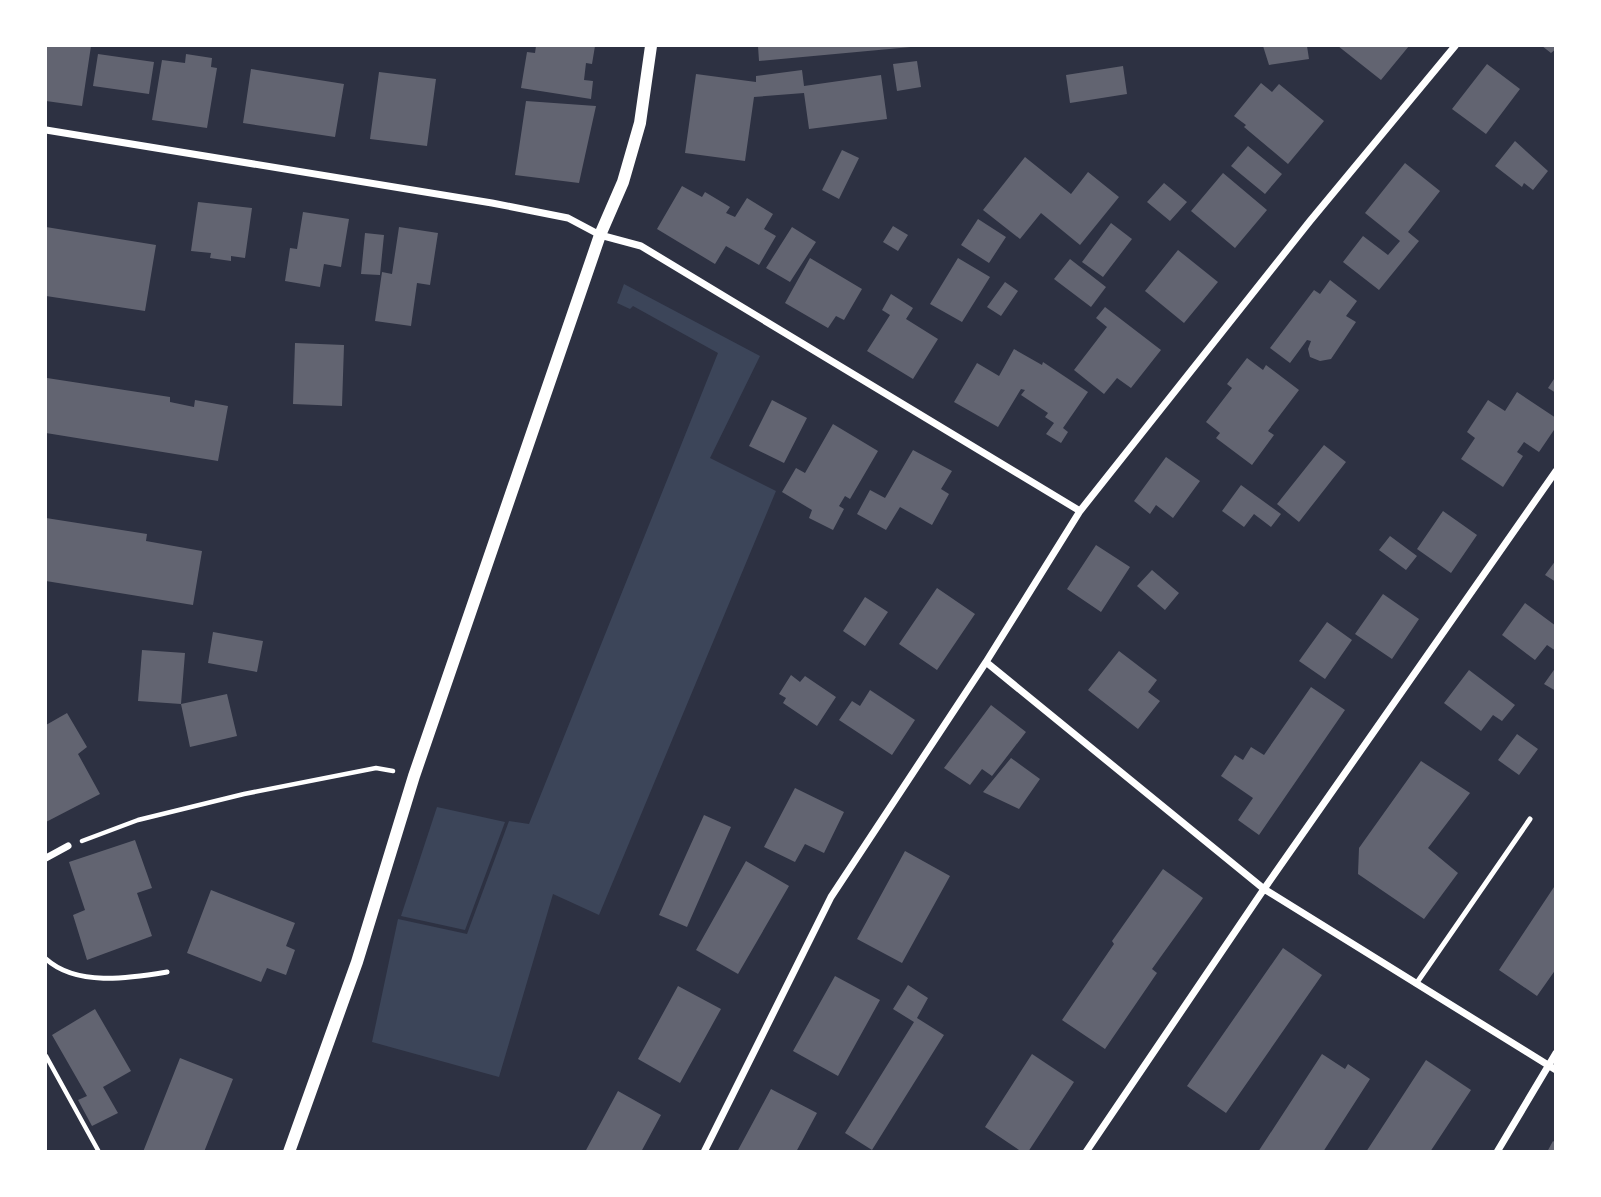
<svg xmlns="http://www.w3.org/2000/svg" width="1601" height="1197" viewBox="0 0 1601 1197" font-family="Overpass,sans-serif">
<rect width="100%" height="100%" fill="#2d3142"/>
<path fill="#3c4559" d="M624 284 760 356 710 458 776 491 599 915 553 894 499 1077 372 1042 398 919 467 934 509 821 529 824 718 353 633 306 630 309 617 303Z
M437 807 505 822 465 930 401 916Z"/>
<path fill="#626471" d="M46 46H91L82 106 46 101Z
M536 46H595L592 64 586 63 584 80 593 81 591 99 521 88 527 52 535 53Z
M758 46H911V47L759 61Z
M1263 46H1307L1309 59 1269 65Z
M1338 46H1409L1381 80Z
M1542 46H1556V49L1551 53Z
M98 54 154 62 149 94 93 86Z
M186 54 212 58 211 67 217 68 207 128 152 120 162 60 185 63Z
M917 61 921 87 897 91 893 64Z
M1487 64 1520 89 1486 134 1452 109Z
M1123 66 1127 94 1070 103 1066 75Z
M251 69 344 84 335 137 243 123Z
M802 70 804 86 881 75 887 119 809 129 804 93 754 97 745 161 685 153 696 74 756 82V76Z
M379 72 436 79 427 146 370 139Z
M1261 83 1272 92 1279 84 1324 121 1288 164 1244 127 1246 125 1234 116Z
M526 101 596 106 579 183 515 175Z
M1515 141 1548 171 1533 190 1524 183 1522 187 1495 166Z
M1248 146 1282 174 1265 194 1231 166Z
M842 150 859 158 839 199 822 190Z
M1025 157 1071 194 1088 172 1119 197 1080 245 1041 213 1020 239 983 210Z
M1405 163 1440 191 1408 232 1419 241 1379 290 1343 262 1363 236 1388 255 1400 241 1365 213Z
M1223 173 1267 210 1235 248 1191 211Z
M1164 183 1187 202 1170 221 1147 202Z
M682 186 702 197 705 192 730 207 726 213 735 217 747 198 773 214 764 229 776 236 759 265 726 246 715 264 657 229Z
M198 202 252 208 245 258 231 256V261L210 258 211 253 191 251Z
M303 212 349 219 341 267 324 264 320 287 285 281 290 248 297 249Z
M978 219 1006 237 989 263 961 245Z
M1111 223 1132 239 1103 277 1082 262Z
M893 226 908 235 898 251 883 242Z
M46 227 156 245 145 311 46 296Z
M399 227 438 233 430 285 417 283 411 326 375 321 382 272 392 274Z
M792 227 816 242 790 282 766 268Z
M365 233 384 235 380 275 361 274Z
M1178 250 1218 282 1184 323 1145 291Z
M810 258 862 289 844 320 836 316 828 328 785 303Z
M958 258 990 277 962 322 930 304Z
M1070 259 1106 287 1091 307 1054 279Z
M1330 280 1357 301 1346 316 1356 322 1331 359 1320 361 1310 357 1308 349 1311 341 1307 340 1290 363 1270 348 1314 290 1320 294Z
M1005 282 1018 291 1001 316 987 307Z
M891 294 913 308 906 319 938 339 913 379 867 351 890 315 882 310Z
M1105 307 1161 350 1131 388 1117 378 1104 394 1074 370 1107 327 1096 318Z
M295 343 344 345 342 406 293 404Z
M1014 349 1042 365 1043 362 1088 392 1063 428 1068 432 1061 443 1046 434 1054 423 1045 417 1048 413 1021 395 1025 390 1021 389 998 427 954 402 977 363 999 376Z
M1247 358 1263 370 1266 365 1299 390 1268 431 1274 435 1252 465 1216 438 1220 433 1206 422 1232 388 1227 384Z
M1556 376V393L1548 388Z
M47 378 170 397V402L194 407 195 400 228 406 218 461 46 433Z
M1517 392 1556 418V427L1539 452 1524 442 1517 452 1523 456 1503 487 1461 459 1475 438 1467 432 1488 400 1505 411Z
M772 400 807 418 784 463 749 446Z
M833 424 878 451 850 499 845 496 839 506 844 509 833 530 809 518 812 510 782 492 796 468 805 473Z
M1324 445 1346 462 1299 522 1277 504Z
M913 450 952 471 941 489 949 494 932 525 900 507 886 530 857 514 870 490 885 498Z
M1166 457 1200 481 1173 518 1156 505 1150 514 1134 501Z
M1241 485 1281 514 1271 527 1254 514 1244 527 1222 511Z
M1443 511 1477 535 1451 573 1417 549Z
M46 518 147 534 146 541 202 551 193 605 46 581Z
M1390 536 1417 556 1406 570 1379 550Z
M1096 545 1130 567 1101 612 1067 589Z
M1556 560V582L1545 575Z
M1152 570 1179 593 1165 610 1137 586Z
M937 588 975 614 937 670 899 644Z
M1383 594 1419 619 1392 659 1355 634Z
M865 597 888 612 865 646 843 631Z
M1525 603 1556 626V651L1547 645 1535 660 1502 635Z
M1327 622 1352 640 1325 679 1299 661Z
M213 632 263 641 257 672 208 663Z
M142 650 185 653 181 704 227 694 237 736 190 747 181 704 138 701Z
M1119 651 1157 680 1148 692 1160 701 1138 729 1088 690Z
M1556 667V691L1544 684Z
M1469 670 1515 705 1502 721 1493 715 1481 731 1444 703Z
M791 675 800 682 805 676 836 697 817 726 783 703 786 698 779 694Z
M1311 687 1345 710 1259 835 1238 820 1253 798 1221 776 1235 755 1243 760 1251 747 1264 755Z
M870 690 915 720 892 755 839 720 852 701 860 706Z
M991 705 1026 732 992 776 982 769 970 785 944 768Z
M67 713 87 747 78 754 100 794 46 822V725Z
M1517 734 1538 749 1519 775 1498 760Z
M1011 758 1040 779 1019 809 983 792Z
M1421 761 1470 793 1428 848 1458 873 1424 919 1358 874 1359 848Z
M795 788 844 812 824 853 805 844 795 862 764 847Z
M704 815 731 827 687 927 659 915Z
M135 840 152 888 137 893 152 936 87 960 73 915 85 910 69 862Z
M905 851 950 876 902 963 857 939Z
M746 861 789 886 738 974 696 950Z
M1163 869 1203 898 1152 969 1157 973 1105 1049 1062 1020 1114 944 1112 941Z
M1556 884V969L1537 996 1499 970Z
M211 890 295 923 286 946 295 950 286 975 267 968 261 982 187 953Z
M1283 948 1322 975 1226 1113 1187 1086Z
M835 976 880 1000 838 1076 793 1051Z
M908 985 928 998 917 1018 944 1035 872 1150 845 1133 914 1022 893 1009Z
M678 986 721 1009 680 1083 638 1059Z
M95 1009 131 1071 103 1087 118 1113 92 1126 78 1100 87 1096 52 1035Z
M1032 1054 1074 1082 1028 1152H1022L985 1127Z
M1322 1054 1345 1069 1348 1064 1370 1079 1323 1152H1258Z
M180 1058 233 1079 204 1152H143Z
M1426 1060 1471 1090 1430 1152H1366Z
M771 1089 817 1113 796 1152H737Z
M618 1091 661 1115 641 1152H585Z
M1553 1141 1556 1143V1152H1547Z"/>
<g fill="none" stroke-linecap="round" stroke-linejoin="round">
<path stroke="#fff" stroke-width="4.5" d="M82 841 138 820 244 794 376 768 393 771
M46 1056 99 1152"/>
<path stroke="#fff" stroke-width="5" d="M46 959C77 987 130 978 167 972
M1416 984 1530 819"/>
<path stroke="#fff" stroke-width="7" d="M46 130 492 203 568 218 600 235 641 246 1080 511
M986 662 1264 889 1556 1070
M46 858 68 846
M704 1152 831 897 986 662 1080 511 1310 221 1455 46
M1086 1152 1264 889 1556 471
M1497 1152 1556 1053"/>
<path stroke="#fff" stroke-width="12" d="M289 1152 357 962 414 776 600 235 623 182 640 123 651 46"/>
</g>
<rect width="1601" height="1197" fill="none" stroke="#ffffff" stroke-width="94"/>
</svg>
